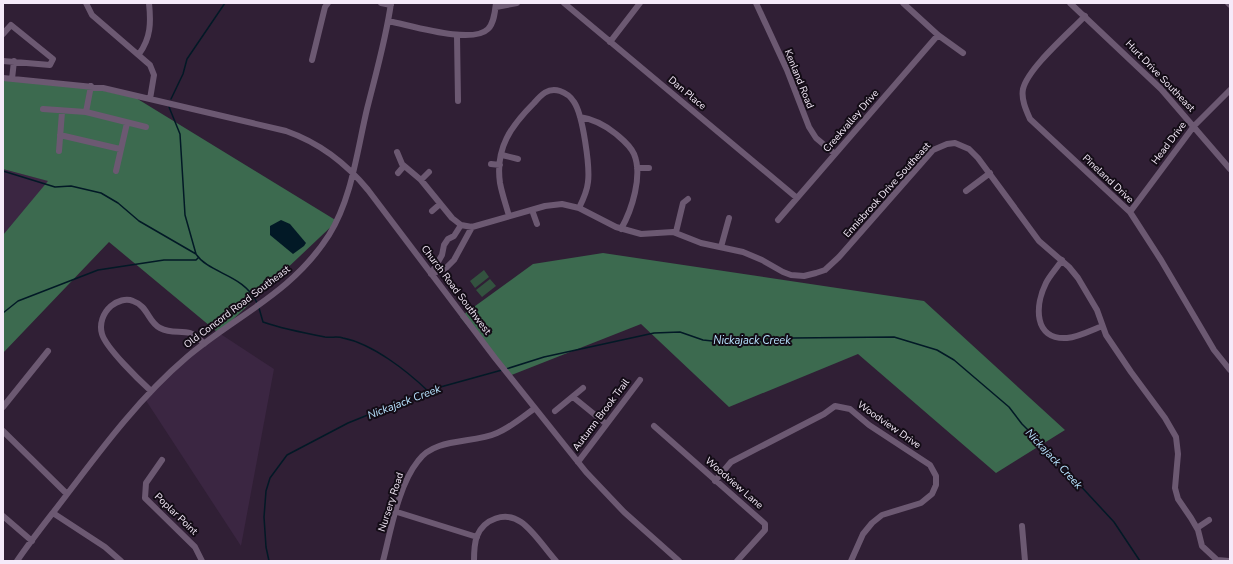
<svg xmlns="http://www.w3.org/2000/svg" width="1233" height="564" viewBox="0 0 1233 564" font-family="'Nunito Sans',sans-serif">
<rect width="100%" height="100%" fill="#301f35"/>
<path fill="#3b2642" d="M3 169 49 181 3 235Z
M216 331 274 369 241 546 145 399Z"/>
<path fill="#33523f" d="M484 270 489 277 475 288 470 281Z
M490 279 496 286 482 297 476 290Z"/>
<path fill="#3c6a4f" d="M3 77 69 83 136 98 337 221 224 328 216 331 109 242 3 353V235L48 181 3 169Z
M603 253 924 301 1065 430 996 473 858 354 729 407 641 324 509 376 460 317 533 264Z"/>
<path fill="#021926" d="M281 220 290 224 306 243 304 246 293 254 270 235V226Z"/>
<g fill="none" stroke-linecap="round" stroke-linejoin="round">
<path stroke="#021926" stroke-width="1.5" d="M171 99 183 74 187 59 225 3
M169 107 180 134 185 215 196 254C209 274 244 274 257 303
M3 171 55 187 71 186 101 193 118 203 139 221 196 254
M259 308 263 322C283 329 304 333 325 337 331 338 338 336 343 338 373 344 407 371 428 391
M3 313 18 301 98 270 164 260H196L198 258
M506 369 544 357 654 333 680 332 703 340 731 343 793 338 894 337 937 350 954 360 1009 407 1022 424 1039 441 1114 522 1140 561
M269 561 266 547 264 517 266 491 270 478 287 455 348 423 395 404 416 398 426 391 502 370"/>
<path stroke="#6c5972" stroke-width="6" d="M86 3 92 15 150 65 154 75 150 99
M381 3 391 5
M564 3 797 198
M756 3 787 70 809 127 816 138 835 154
M903 3 938 35 963 53
M1070 3 1161 89 1230 169
M1228 3 1230 5
M496 7 517 3
M1085 16C1069 33 1028 68 1023 89 1021 99 1026 110 1030 119L1130 212 1161 260 1214 350 1230 370
M388 21C410 25 472 45 488 29 494 23 495 12 496 3
M3 34 11 25 53 59 50 65 3 61
M457 36 458 101
M610 42 640 3
M139 54C151 38 151 22 149 3
M312 60 325 7 328 3
M3 78 103 88 286 131C320 143 346 163 368 190L495 358 586 472 624 512 679 561
M12 79 14 61
M43 109 86 112 146 127
M86 112 91 86
M580 117C593 119 605 125 616 134 623 140 630 145 634 154 643 175 632 210 621 229
M60 135 120 149
M59 151 62 112
M397 152 402 164 421 180 452 218 461 225 472 227 545 206 562 204 579 208 616 227 641 234 673 232 701 243 743 252 762 260 783 272 791 275 804 276 816 273 825 270 839 257 933 150 947 144 955 143 969 149 978 158 1039 241 1069 267 1078 278 1097 310 1106 335 1131 372 1165 418 1176 437 1178 454 1175 488 1178 499 1191 518 1198 530 1202 546 1217 560 1229 561
M502 155 518 159
M491 164 500 165
M637 168H649
M116 171 127 123
M398 173 404 166
M421 180 429 172
M966 191 990 173
M532 210 537 224
M432 211 440 204
M1130 212 1194 126 1230 90
M509 216C506 205 502 194 500 183 495 148 511 126 534 103 541 95 548 87 560 91 566 93 571 97 574 102 583 115 590 167 588 182 587 192 583 200 579 208
M778 220 938 35
M676 232 683 203 688 199
M721 247 729 218
M1062 260C1057 268 1050 275 1046 283 1035 305 1033 340 1067 338 1078 337 1092 330 1102 326
M431 274 445 269 454 260 472 227
M431 274 442 255 444 245 448 239 454 236 461 225
M151 391C139 380 106 348 102 334 99 324 103 313 111 306 117 301 126 298 133 301 148 306 148 322 160 328 177 337 188 324 204 344
M573 397 605 423
M3 407 48 351
M555 411 583 388
M654 426 765 524V530L737 561
M3 431 67 494
M162 460 146 483 145 498 195 547 202 561
M578 462 640 380
M715 481 731 462 824 414 835 406 850 409 869 425 930 465 936 476V485L932 494 921 503 882 515 872 523 863 534 851 561
M397 512 477 537
M53 513 105 547 121 561
M3 516 32 541
M1022 526 1025 561
M1197 528 1209 520
M17 561C32 539 49 518 65 497 102 448 140 397 187 357 237 315 292 293 329 235 352 198 357 151 367 109 376 73 386 39 391 3
M383 561C391 530 398 486 418 461 435 437 473 444 497 433 511 427 523 417 535 408
M474 561C474 553 474 544 477 536 484 519 505 511 521 522 534 531 545 549 556 561"/>
</g>
<g text-anchor="middle" dominant-baseline="central" stroke-width="4" stroke-linejoin="round" paint-order="stroke">
<g font-size="10" fill="#f5eaf9" stroke="#130c16">
<text transform="translate(1160 76) rotate(46)">Hurt Drive Southeast</text>
<text transform="translate(799 79) rotate(68)">Kenland Road</text>
<text transform="translate(687 93) rotate(40)">Dan Place</text>
<text transform="translate(851 121) rotate(-49)">Creekvalley Drive</text>
<text transform="translate(1169 143) rotate(-53)">Head Drive</text>
<text transform="translate(1108 179) rotate(43)">Pineland Drive</text>
<text transform="translate(887 190) rotate(-48)">Ennisbrook Drive Southeast</text>
<text transform="translate(456 290) rotate(53)">Church Road Southwest</text>
<text transform="translate(237 307) rotate(-37)">Old Concord Road Southeast</text>
<text transform="translate(601 415) rotate(-53)">Autumn Brook Trail</text>
<text transform="translate(889 425) rotate(35)">Woodview Drive</text>
<text transform="translate(734 483) rotate(41)">Woodview Lane</text>
<text transform="translate(391 502) rotate(-72)">Nursery Road</text>
<text transform="translate(176 514) rotate(44)">Poplar Point</text>
</g>
<g font-size="11" font-style="italic" fill="#b8e3ff" stroke="#130c16">
<text x="752" y="340">Nickajack Creek</text>
<text transform="translate(404 402) rotate(-21)">Nickajack Creek</text>
<text transform="translate(1054 459) rotate(47)">Nickajack Creek</text>
</g>
</g>
<rect width="1233" height="564" fill="none" stroke="#f5eaf9" stroke-width="8"/>
</svg>
